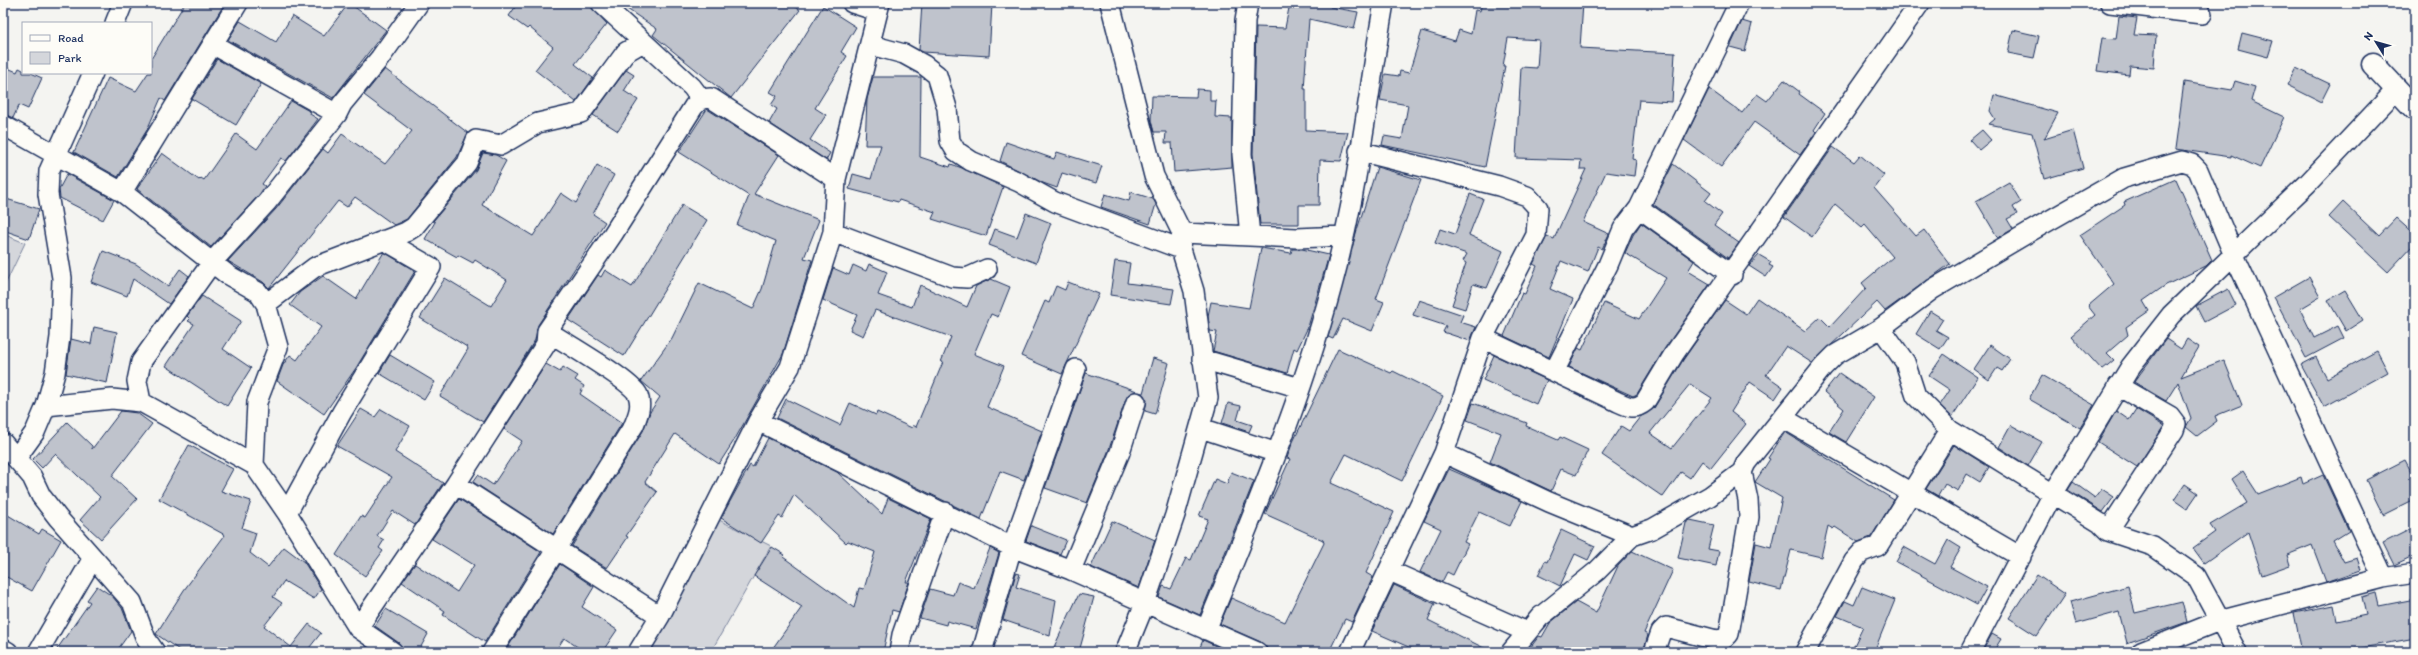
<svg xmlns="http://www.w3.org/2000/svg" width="2418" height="655" viewBox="0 0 2418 655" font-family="Itim,sans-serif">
<rect width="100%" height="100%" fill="#f4f4f1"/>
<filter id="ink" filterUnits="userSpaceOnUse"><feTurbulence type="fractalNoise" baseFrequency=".025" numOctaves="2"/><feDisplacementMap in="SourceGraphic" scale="8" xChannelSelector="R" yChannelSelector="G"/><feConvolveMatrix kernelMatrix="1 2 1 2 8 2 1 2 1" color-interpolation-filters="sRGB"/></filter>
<g filter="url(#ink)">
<path fill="#d4d6db" stroke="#78829c" d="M3 234 25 243 3 289Z
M719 520 771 546 713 648 716 652H644Z"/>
<path fill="#bfc3cc" stroke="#1b2f5e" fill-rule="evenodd" d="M185 3H225L165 101 161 98 147 130 118 177 74 152 108 78 136 91 148 73H151V59Z
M349 3 386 30 333 98 228 40 240 21 276 42 292 16 324 36Z
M518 3H588L607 24 575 64 593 78 576 102 535 70 553 47 529 27 527 29 509 16Z
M618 3H790L800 10 731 98 653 35 657 29Z
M922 3 992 4 989 56 923 52 919 50Z
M1290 3 1312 6V3H1331L1330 7 1358 12 1354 29 1309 19 1304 89H1306V130L1348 132 1341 161 1320 160 1319 205H1299V224H1260L1253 154 1256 27 1285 28Z
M1482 3H1583L1580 48 1675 53 1672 102 1639 100 1632 159 1636 160 1634 176 1606 172 1583 222 1609 234 1602 249 1598 247 1588 272 1561 261 1550 289 1573 299 1549 357 1504 336 1522 293 1525 294 1537 266 1533 264 1547 236 1554 239 1586 169H1580L1581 160 1516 158 1521 67 1537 68 1539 40 1508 38 1503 66H1505L1485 167 1382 145 1384 136 1402 139 1408 105 1380 100 1385 74 1399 76 1400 71 1409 73 1422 31 1455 41 1459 30 1471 34 1475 10 1480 11Z
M823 6 856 27 841 52 847 56 815 108 826 115 810 140 830 153 826 160 769 123 777 109 771 105 777 96 770 92Z
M2119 16 2137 18 2134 35 2156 36 2154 68 2130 66 2129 75 2097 71 2102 38 2116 39Z
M1742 21 1752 24 1745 51 1730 47Z
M2013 30 2039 36 2034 58 2008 53Z
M2242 33 2273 41 2268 57 2238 49Z
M217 59 261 84 236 125 192 99Z
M3 66 17 72 19 68 23 70V73H31L42 78 28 109 19 105 13 118 3 114Z
M2296 68 2330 84 2321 102 2287 85Z
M385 69 468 133 457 157 407 219 394 225 355 197 347 207 338 201 269 288 263 282 228 261 276 209 323 149 328 153 342 134 385 164 412 131 364 95Z
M626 70 634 75 624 91 638 100 618 131 593 115Z
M873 77H921L920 157 950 167 951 164 962 168 1003 187 986 236 932 219 935 212 899 200 898 202 849 189 853 174 871 179 881 145H865L867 99Z
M1784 80 1800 92 1799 94 1825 113 1814 130 1816 132 1800 155 1754 122 1721 167 1684 140 1709 89 1742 113 1757 94 1767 101Z
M2235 81 2255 87 2251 101 2284 117 2260 168 2231 155V157L2175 149 2184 82 2232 90Z
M1197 89 1210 90V101H1216L1215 117 1232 118V167L1174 172 1172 143H1165L1166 132H1154L1151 121 1152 96 1196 97Z
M1994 95 2058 113 2044 139 2073 130 2083 168 2044 179 2032 133 1989 124 1995 119 1990 111Z
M291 101 311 112 310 114 318 119 286 161 281 158 262 184 265 186 259 195 211 247 137 189 162 153 199 180 201 178 204 180 236 134 257 149Z
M707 109 779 155 754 194 819 220 804 258 812 260 783 354 735 439 719 464 675 434 645 482 657 492 626 536 628 537 607 568 572 546 643 431 650 412 660 397 641 381 672 338 699 283 753 309 762 289 776 241 737 225 749 196 679 152Z
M1982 130 1991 140 1979 150 1970 140Z
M1006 142 1054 159 1057 152 1102 166 1096 183 1062 173 1057 188 1043 183 1000 161Z
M1833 147 1854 162 1860 155 1884 175 1874 188 1916 236 1924 230 1950 264 1885 311 1877 302 1812 363 1786 346 1766 375 1783 387 1775 399 1750 382 1731 412 1746 424 1711 468 1702 461 1690 478 1681 472 1663 497 1602 455 1621 426 1629 431 1640 417 1654 408 1683 360 1725 300 1746 314 1757 298 1805 331 1820 317 1830 327 1866 288 1862 283 1893 257 1865 224 1862 227 1835 204 1812 237 1784 217ZM1690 384 1712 398 1672 448 1650 433Z
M483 153 496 155 506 161 482 205 533 236 561 193 576 203 597 165 614 175 593 214 605 222 538 325 535 340 483 422 440 396 468 349 467 347 420 318 445 278 491 306 507 280 475 260 473 263 458 255 457 257 425 239 435 222 433 221 476 170Z
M1673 164 1711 193 1705 201 1722 214 1714 225 1739 243 1728 258 1653 204Z
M1377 167 1421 180 1376 299 1384 302 1372 331 1343 319 1333 339 1328 337 1356 233Z
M67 174 114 200 103 220 60 198 59 189Z
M2176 179 2212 260 2206 266 2166 285 2143 301 2149 311 2126 327 2128 335 2107 353 2114 360 2102 370 2071 336 2095 315 2088 306 2114 284 2080 235 2125 205 2124 202Z
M2009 182 2021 202 2013 207 2017 214 2007 219 2013 229 1998 238 1976 201Z
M1131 192 1153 199 1156 204 1150 224 1101 207 1105 194 1129 201Z
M1470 194 1483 199 1469 235 1503 251 1487 288 1473 284 1465 309 1452 305 1466 263 1463 261 1467 254 1435 243 1440 229 1455 234Z
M3 198 39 209 29 239 3 230Z
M2343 202 2379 236 2396 218 2415 235V243L2388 272 2329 217Z
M682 205 707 220 624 356 568 320 598 275 601 277 605 270 632 287Z
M1026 213 1051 223 1036 263 989 245 995 229 1017 237Z
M1641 223 1694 261 1688 271 1710 284 1665 348 1637 394 1633 396 1569 367 1578 348 1582 350 1604 303 1639 319 1666 278 1625 253 1633 235Z
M1261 248 1291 253 1292 249H1302L1329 255 1308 327 1297 350 1294 348 1287 373 1213 351 1217 332 1210 331 1208 316 1211 302 1249 308Z
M103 251 136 264 168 286 180 269 189 276 169 304 133 279 127 296 91 282Z
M384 252 415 271 356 368 324 414 277 381 283 365 290 355 297 360 321 327 290 305 300 292 323 276 356 299Z
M1759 255 1771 262 1769 265 1773 267 1766 277 1749 266Z
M1115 261 1130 263 1127 283 1174 289 1171 304 1110 295Z
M869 264 887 272 878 295 912 307 920 285 967 307 976 286 991 279 1010 287 998 317 991 314 974 354 1004 366 987 407 1042 431 1024 480 1000 471 981 519 777 418 786 399 840 425 850 403 876 415 877 412 912 428 913 425 916 427 943 362H941L951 337 875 310 863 336 850 330 857 315 823 300 833 268 849 275 853 265 866 271Z
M2309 277 2320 297 2300 309 2314 338 2338 326 2344 338 2306 358 2274 297Z
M1068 282 1099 294 1062 374 1021 356 1045 301 1049 303 1056 286 1065 290Z
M2228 289 2236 305 2204 322 2196 306Z
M2345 290 2363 320 2346 331 2328 300Z
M202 296 241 321 223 349 251 368 227 406 166 366 194 324 188 321 190 319 187 316Z
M1419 300 1463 315 1460 322 1476 327 1470 341 1443 332 1446 326 1413 315Z
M1930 311 1943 319 1936 330 1948 337 1940 349 1916 334Z
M94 327 117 332 107 383 66 374 71 339 91 344Z
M2166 339 2181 349 2187 339 2199 347 2181 377 2224 360 2242 405 2215 416 2217 421 2197 436 2186 427 2191 418 2178 382 2166 401 2134 382Z
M1990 345 2010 359 2002 371 1997 368 1989 380 1974 369Z
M1338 349 1391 373 1393 371 1443 396 1402 481 1346 454 1331 483 1394 512 1366 573 1373 577 1352 622 1345 619 1329 652H1271L1261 642 1220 624 1231 598 1285 622 1324 543 1323 540 1265 514 1290 459 1287 458 1292 444Z
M2377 351 2388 372 2324 407 2301 365 2316 357 2327 378Z
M1944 354 1978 377 1952 417 1940 405 1950 390 1929 376Z
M390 355 435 382 424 400 379 373Z
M1494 355 1547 380 1536 404 1483 380Z
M1153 358 1169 363 1155 414 1145 411 1147 400 1141 393H1143Z
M546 364 560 372 563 367 578 376 575 380 584 386 580 394 622 423 553 534 473 482 478 475 493 485 522 441 504 429Z
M1086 373 1137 391 1129 394 1126 399 1108 452 1087 503 1045 488Z
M1839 373 1874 397 1846 442 1829 432 1844 409 1824 392Z
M2042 375 2094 405 2080 428 2029 399Z
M1228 403 1241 406 1237 420 1252 425 1249 432 1222 423Z
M1473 403 1527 423 1526 426 1558 440 1560 437 1588 450 1576 475 1561 469 1551 491 1490 462 1501 433 1467 420Z
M361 409 375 417 381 409 410 426 395 452 443 483 415 525 393 511 377 536 384 540 379 548 383 551 365 576 336 555 361 516 365 518 392 477 337 446Z
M2136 409 2164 426 2137 467 2098 442 2116 411 2129 420Z
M121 411 137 413 152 424 112 476 137 499 101 539 80 520 100 497 55 454 42 468 33 459 67 422 92 446V449Z
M2011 425 2042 442 2028 466 1999 447Z
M1785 432 1894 500 1871 537 1858 542 1835 527 1833 529 1828 526 1821 557 1791 550 1781 590 1749 582 1756 543 1771 547 1782 498 1755 482 1770 459 1768 458Z
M768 438 837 472 882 514 888 498 931 519 906 582H909L899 612 892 610 883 652H770L802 607 754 576 772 547 785 555 783 557 854 608 859 588 864 589 875 552 848 541 846 543 794 495 782 518 779 516 761 543 721 518 750 465 753 467Z
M189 445 233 469 221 491 251 501 242 528 256 533 250 553 268 567 284 547 304 562 321 589 314 599 284 581 273 597 282 603 264 626 291 647 309 624 321 633 306 652H182L156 634 184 590 225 535 159 499Z
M1954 445 1989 467 1980 482 1967 474 1958 491 1945 484 1938 496 1926 489Z
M2405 460 2415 479V499L2383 515 2366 480Z
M1449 469 1522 501 1510 526 1479 512 1464 542 1468 544 1453 575 1447 572 1442 582 1420 572 1441 529 1424 521Z
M2243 471 2258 494 2301 477 2303 484 2323 475 2349 531 2333 541 2344 562 2357 558 2361 570 2326 582 2312 545 2287 555 2290 565 2262 575 2248 532 2204 563 2193 548 2215 532 2210 525 2247 503 2232 479Z
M1231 472 1254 481 1200 615 1159 597 1163 586 1171 589 1186 558 1191 560 1208 519 1199 516 1215 479 1227 484Z
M2073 482 2095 498 2102 489 2114 497 2103 512 2068 490Z
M2185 484 2198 493 2187 509 2174 500Z
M459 499 541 552 485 642 443 615 445 611 402 582 415 564 457 592 474 565 432 539Z
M3 512 39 534 42 529 61 540 32 591 3 575Z
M1690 520 1714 525 1708 549 1719 551 1716 566 1678 558 1686 523Z
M1112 521 1155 540 1139 588 1091 567Z
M1031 526 1066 540 1060 554 1026 541Z
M2415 527V555L2394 565 2383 543Z
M1561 530 1595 546 1588 560 1575 554 1560 586 1538 575 1545 561 1547 562Z
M1948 540 1961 548 1950 567 1987 587 1977 605 1896 562 1904 547 1935 564Z
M990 548 999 553 976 629 947 621 946 625 920 618 930 589 953 595 958 582 974 588Z
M1632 551 1673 570 1644 633 1648 635 1643 652H1527L1539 636 1542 637 1550 623 1576 602 1596 613 1618 566Z
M560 564 594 587 582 607 617 630 602 652H585L564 638 555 652H505Z
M1016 573 1020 574 1016 587 1056 600 1050 636 1003 620Z
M2037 575 2065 594 2037 636 2009 618Z
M1394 585 1435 604 1428 620 1492 652H1420L1372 631Z
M97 586 112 596 122 608 131 631 116 652H55L90 602 87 600Z
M2128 586 2135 613 2182 602 2187 622 2127 643 2119 612 2076 624 2070 602Z
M1862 587 1895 600 1874 652H1851L1863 627 1837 616 1845 601 1854 605Z
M2376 593 2379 606 2415 599V638L2340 652H2302L2294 613 2334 605 2337 621 2366 615 2362 597Z
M1079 594 1094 597 1079 652H1055L1053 649Z
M386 609 428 634 418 652H404L399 643 375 626Z
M1992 634 2001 639 1993 652H1982Z
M1203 640 1218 647 1215 652H1198Z"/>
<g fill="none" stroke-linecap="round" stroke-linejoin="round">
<g stroke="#1b2f5e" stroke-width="22">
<path id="street" d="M601 3 692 87 701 99
M852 3 877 11
M1110 3 1154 176 1182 233 1181 249 1194 291 1208 398 1175 515 1145 603 1125 652
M1248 3 1245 21 1242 154 1250 236
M2110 3 2202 14
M115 23 123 3
M214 45 337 114
M871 45 904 54 924 65 937 75 947 108 950 141 956 151 971 161 1019 182 1055 202 1181 249
M3 125 122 192 228 275 258 292 266 304 278 347 257 402 254 465 287 513 358 628 393 652
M122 192 238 3
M1639 208 1732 275
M833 232 952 277 967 278 987 269
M1182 233 1297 238 1343 236
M266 304 315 267 406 232 414 227 467 163 476 140 501 145 538 123 581 113 626 52 643 42
M1881 328 1905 362 1916 396 1950 430 2100 523 2108 531 2153 546 2196 576 2237 652
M1483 338 1616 401C1627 406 1634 411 1645 402L1674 354 1920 3
M1202 359 1300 388
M1555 370 1608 265 1623 229 1639 208 1739 3
M141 402 137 381 141 362 213 261 267 202 337 114 342 104 380 58 419 3
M46 406 112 399 141 402 254 465
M1783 418 2021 557
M758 421 1012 547 1071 570 1257 652
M1201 428 1277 453
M3 443 32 477 41 496 58 518 132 602 146 639 155 652
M1444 453 1549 502 1632 536
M17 457 35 432 46 406 55 373 60 337 62 278 48 194 49 171 93 73
M456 484 660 616
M287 513 342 412 431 267 384 240
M2108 531 2174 430 2176 424 2170 416 2118 386
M1071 570 1120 452 1136 402
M1390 571 1527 632
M358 628 456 484 546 344 547 331 613 234 694 106 701 99 711 98 836 179
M1206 630C1262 493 1323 350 1351 204 1364 138 1372 70 1384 3
M3 649 8 652
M38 652 93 558
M492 652 634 425C638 415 642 406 638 395 632 381 564 342 547 331
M638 652 660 616 758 421 790 367 833 232 836 179 880 3
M899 652 902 635 945 512
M982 652 1012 547 1076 369
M1350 652 1444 453 1483 338 1536 235 1538 208 1527 196 1499 186 1359 151
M1511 652 1540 617 1597 571 1632 536 1652 529 1710 496 1742 472
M1654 652 1661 632 1666 627 1716 640 1724 639 1729 634 1749 517 1748 500 1742 472 1746 463 1823 367 1835 355 1881 328 1933 289 2031 231 2124 178 2182 161 2192 164 2198 170 2233 253 2383 578
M1805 652 1854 561 1862 552 1878 546 1950 430
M1970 652 2053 494 2131 366 2171 315 2307 184 2396 90
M2141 652 2219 621 2383 578 2415 573"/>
</g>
<g stroke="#1b2f5e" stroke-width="25">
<path id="secondary" d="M2373 64 2415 109"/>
</g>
<use href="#street" stroke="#fdfcf7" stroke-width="19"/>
<use href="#secondary" stroke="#fdfcf7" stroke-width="22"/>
</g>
</g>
<rect width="2418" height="655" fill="none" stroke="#fdfcf7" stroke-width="16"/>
<rect x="8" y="8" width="2402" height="639" fill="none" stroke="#1b2f5e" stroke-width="1.5" filter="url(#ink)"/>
<rect x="22" y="22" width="130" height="52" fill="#fdfcf7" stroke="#a3aaba"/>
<rect x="30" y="35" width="20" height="6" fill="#fdfcf7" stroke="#a3aaba"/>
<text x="58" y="42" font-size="12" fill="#1b2f5e">Road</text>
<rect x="30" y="52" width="20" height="12" fill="#d4d6db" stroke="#a3aaba"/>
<text x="58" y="62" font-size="12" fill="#1b2f5e">Park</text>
<g transform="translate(2376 42) rotate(307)" stroke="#fdfcf7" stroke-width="3" paint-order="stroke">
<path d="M0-3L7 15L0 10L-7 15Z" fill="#1b2f5e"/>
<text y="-6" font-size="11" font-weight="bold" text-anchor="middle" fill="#1b2f5e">N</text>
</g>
</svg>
